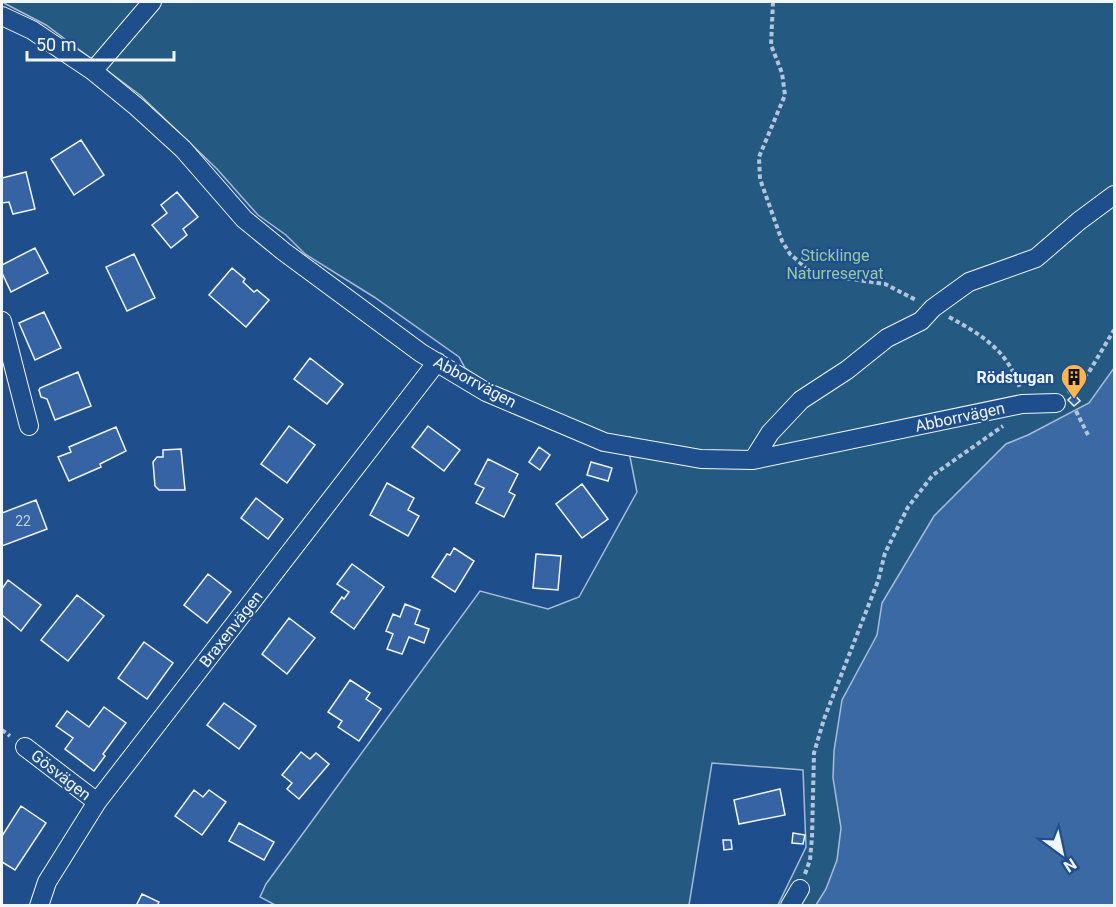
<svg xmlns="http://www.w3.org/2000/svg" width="1116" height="907" viewBox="0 0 1116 907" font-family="Roboto,sans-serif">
<rect width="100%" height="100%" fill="#1f4e8c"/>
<path fill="#245a82" stroke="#a8bbd7" stroke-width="1.5" d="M2 2H1114V386L843 828 834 880 816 905H778L806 847 803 770 712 763 689 905 277 906 260 897 266 884 480 591 548 609 579 597 637 492 630 457 637 443 630 437 620 443 510 398 465 368 459 357 374 297 305 254 286 235 258 215 217 169 140 95 46 25Z"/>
<path fill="#3b69a3" stroke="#a8bbd7" stroke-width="1.5" d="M1114 368V905H816L826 889 837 860 841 828 833 778 834 751 842 700 877 635 882 603 934 516 1006 444 1028 435 1089 403Z"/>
<path fill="#3563a3" stroke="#f2f6ff" stroke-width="1.5" d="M81 140 104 175 74 195 51 159Z
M26 172 35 209 13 214 9 202 2 203V178Z
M177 192 198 217 183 229 187 235 171 248 152 225 167 213 161 205Z
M35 248 48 273 11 292 2 273V265Z
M134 254 155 298 127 311 106 267Z
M232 268 245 279 243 282 254 292 257 290 269 300 246 327 209 295Z
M44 312 61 348 35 360 19 323Z
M310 358 343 384 327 404 294 379Z
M78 372 91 406 55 420 47 399 41 397 39 390 40 388Z
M1074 394 1080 401 1074 406 1068 400Z
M289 426 315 445 287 483 261 464Z
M428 426 460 450 444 471 412 447Z
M116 427 126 451 100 464 101 467 69 481 58 457 71 452 69 447Z
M539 447 550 455 540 470 529 462Z
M181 449 185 490H159L155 486 153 462 157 457H163V450Z
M488 459 518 474 509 492 515 495 504 517 476 503 484 488 475 484Z
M591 462 612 468 608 481 587 475Z
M387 483 414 498 408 510 419 516 408 536 370 515Z
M582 484 608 519 582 538 556 504Z
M256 498 283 519 268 539 241 518Z
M36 500 47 529 2 546V513Z
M454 548 474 561 455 592 432 577 447 554 450 555Z
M536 554 561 556 558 590 533 588Z
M352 564 384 587 354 629 331 612 342 597 344 599 349 592 337 584Z
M208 574 231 592 207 623 184 605Z
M8 580 41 605 21 631 2 615V589Z
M77 595 104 616 68 661 41 640Z
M405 604 420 610 415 624 429 629 424 643 409 637 402 654 387 649 393 634 386 631 393 614 400 617Z
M289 618 315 638 287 674 262 654Z
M144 642 173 663 147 699 118 678Z
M350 680 370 693 366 699 381 709 359 741 338 727 342 721 328 712Z
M224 703 256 726 239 749 207 725Z
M104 707 126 723 103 754 105 756 94 771 65 749 73 738 56 726 67 711 89 727Z
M301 752 310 759 316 753 329 764 299 799 287 789 292 783 282 775Z
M780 789 785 815 739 824 734 800Z
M194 790 203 797 209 790 226 802 202 835 175 816Z
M21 806 46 823 15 870 2 862V836Z
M239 823 274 842 264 860 229 841Z
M793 833 805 835 803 844 792 843Z
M723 840H731L732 849 724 850Z
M142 894 159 902 157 906H136Z"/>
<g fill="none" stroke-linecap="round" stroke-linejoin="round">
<g stroke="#f2f6ff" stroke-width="20">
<path id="street" d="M2 16 32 30 93 71 137 107 183 149 244 219 283 251 421 353 486 392 604 442 701 459 753 460 1022 404 1056 403
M93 71 152 2
M2 321 29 426
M753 460 770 433 801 400 847 370 887 338 921 321 933 308 969 282 1036 258 1079 221 1114 195
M25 747 97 802
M39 906 47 882 97 802 437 362
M790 906 800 889"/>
</g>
<path stroke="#b3c4dc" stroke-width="4" stroke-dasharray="4.5 3" stroke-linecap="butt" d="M773 2 771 45 782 73 785 95 759 157 760 179 782 241 790 254 812 273 885 284 916 300
M949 317C982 335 1007 350 1020 388
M1068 393 1089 372 1114 330
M1076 411 1088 435
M2 730 10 736
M805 874 810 860 812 837 814 753 824 719 878 581 885 553 908 507 933 475 1003 426"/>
<use href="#street" stroke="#1f4e8c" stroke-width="18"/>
</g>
<defs>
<g id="building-pin" transform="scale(1.35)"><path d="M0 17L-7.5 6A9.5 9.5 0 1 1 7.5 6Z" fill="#ffb74d" stroke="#1f4e8c"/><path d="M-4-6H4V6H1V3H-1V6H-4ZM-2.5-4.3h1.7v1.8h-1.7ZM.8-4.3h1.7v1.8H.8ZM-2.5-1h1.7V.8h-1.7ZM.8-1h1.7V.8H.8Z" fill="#111"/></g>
</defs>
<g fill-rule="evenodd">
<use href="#building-pin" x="1074" y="377"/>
</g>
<g text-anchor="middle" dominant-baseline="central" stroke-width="4.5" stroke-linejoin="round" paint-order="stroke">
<g font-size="14" fill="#c3d1e8">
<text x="23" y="521">22</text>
</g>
<g font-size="16" fill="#97c8a6" stroke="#1f4e8c">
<text x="835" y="255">Sticklinge<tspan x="835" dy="18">Naturreservat</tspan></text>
</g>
<g font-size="16" font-weight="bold" fill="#f2f6ff" stroke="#1f4e8c" text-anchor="end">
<text x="1054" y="377">Rödstugan</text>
</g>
<g font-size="16" fill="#f2f6ff" stroke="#1f4e8c">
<text transform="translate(475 382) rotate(28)">Abborrvägen</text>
<text transform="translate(960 417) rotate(-12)">Abborrvägen</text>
<text transform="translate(231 629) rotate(-52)">Braxenvägen</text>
<text transform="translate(61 775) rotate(38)">Gösvägen</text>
</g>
</g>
<rect width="1116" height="907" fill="none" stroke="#f2f6ff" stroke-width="6"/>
<g transform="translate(1062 853) rotate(147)" stroke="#1f4e8c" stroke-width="4.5" paint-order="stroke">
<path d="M0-4.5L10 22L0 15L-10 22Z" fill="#f2f6ff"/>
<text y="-9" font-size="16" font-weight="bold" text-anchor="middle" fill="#f2f6ff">N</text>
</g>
<path d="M27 51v9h147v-9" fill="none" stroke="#f2f6ff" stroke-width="3"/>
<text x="36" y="51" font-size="18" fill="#f2f6ff" stroke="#1f4e8c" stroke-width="4.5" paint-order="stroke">50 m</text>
</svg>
